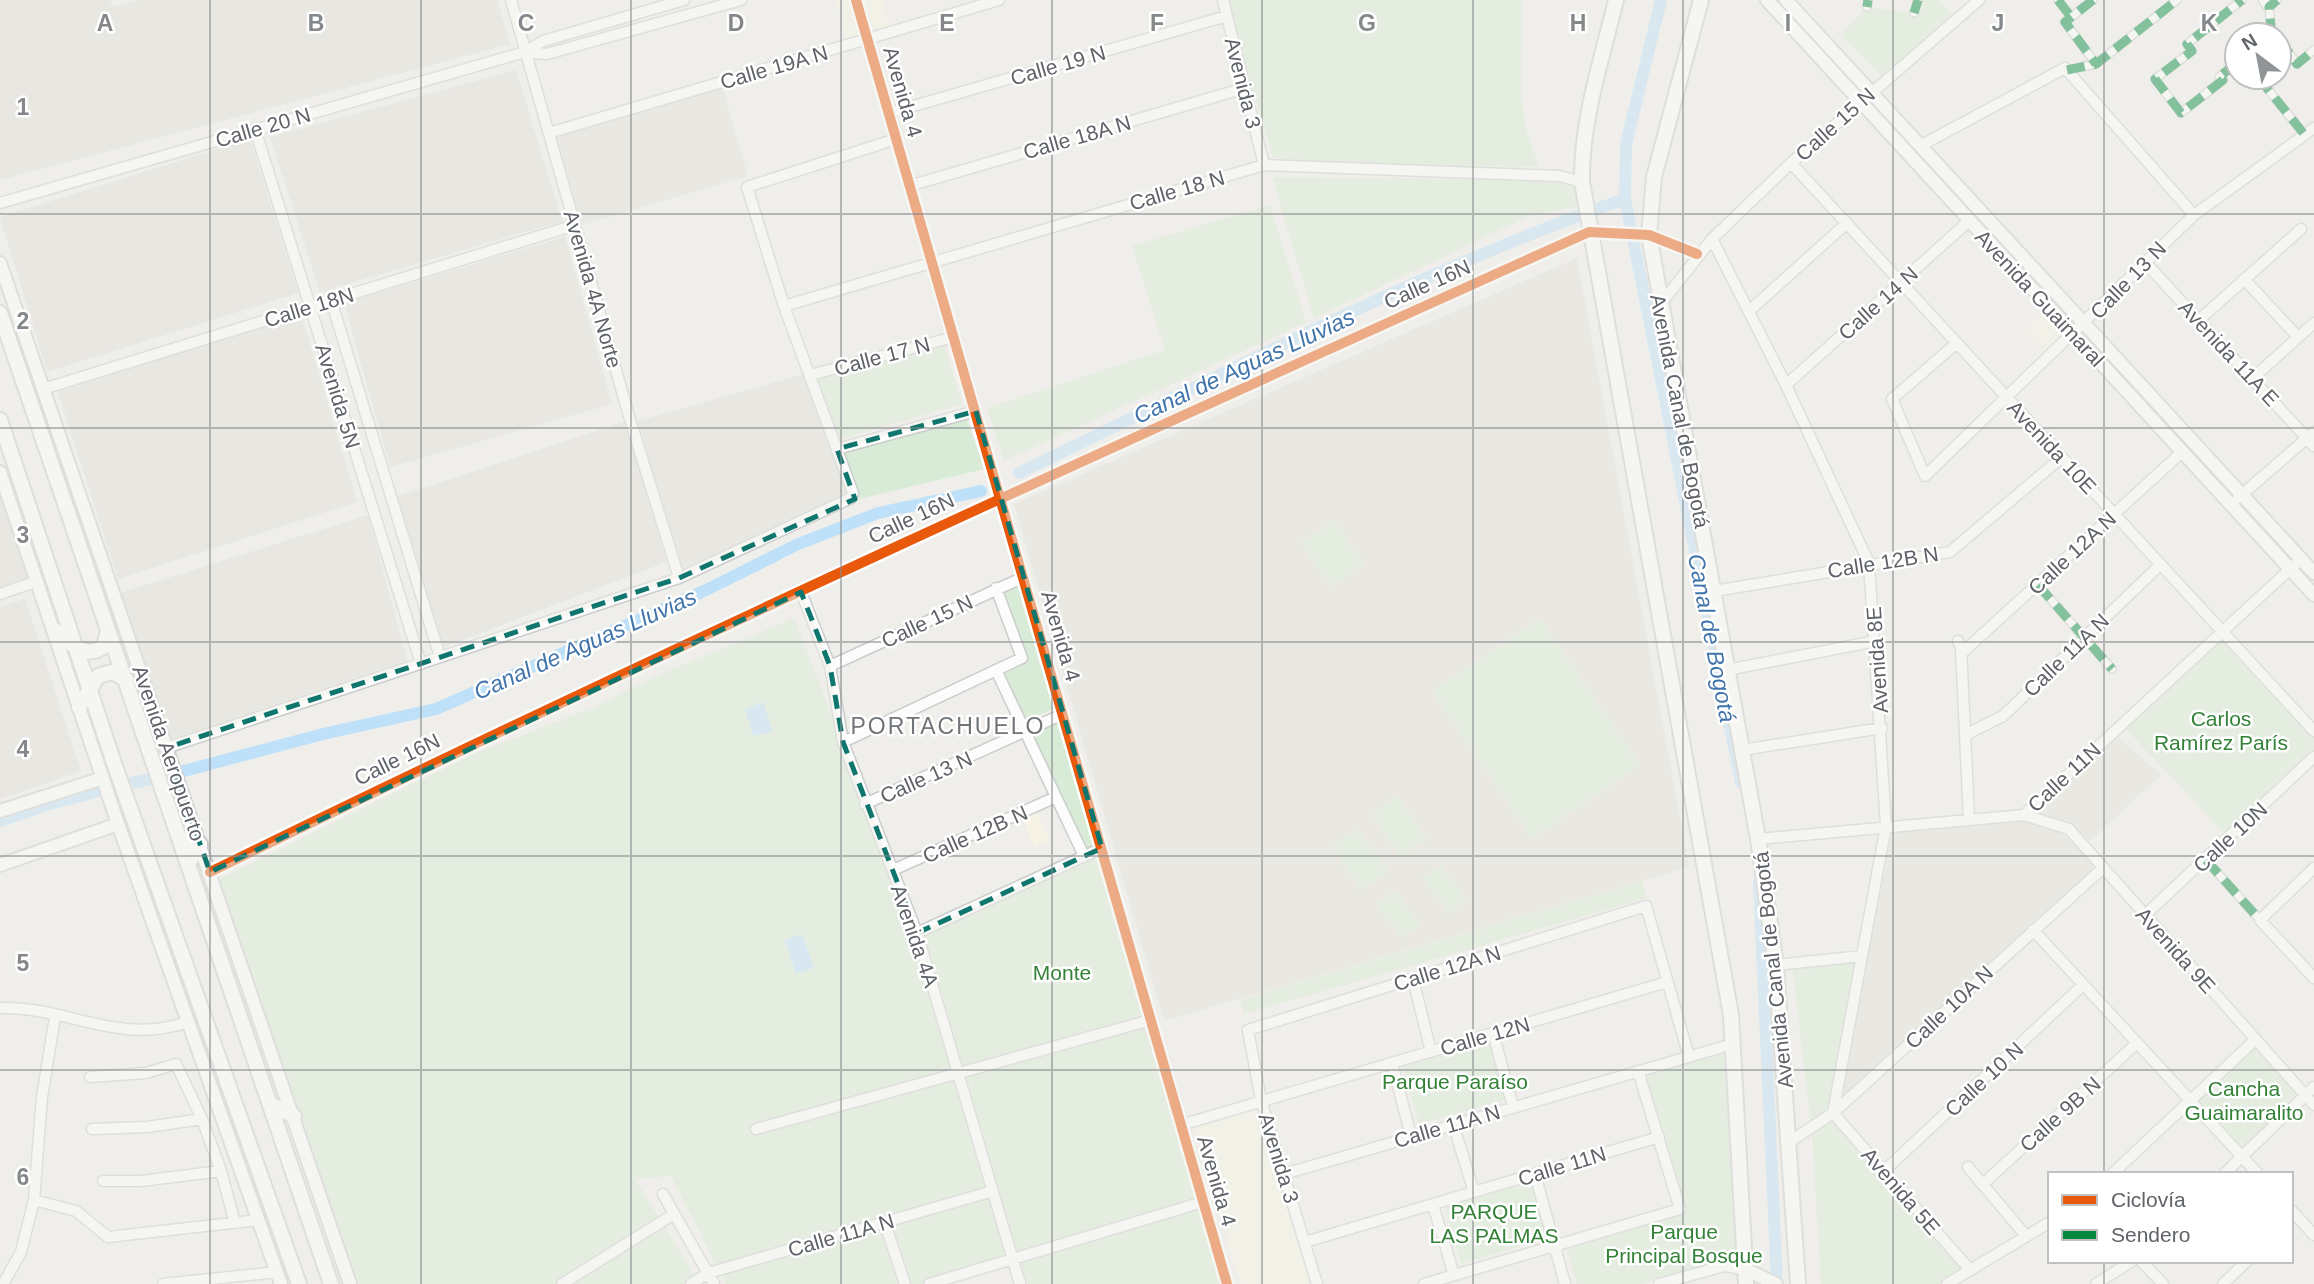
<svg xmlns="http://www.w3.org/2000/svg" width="2314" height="1284" viewBox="0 0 2314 1284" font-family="Arial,sans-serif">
<rect width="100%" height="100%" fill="#efeeea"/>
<path fill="#f7f3e4" d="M835 0H882L891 30 847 43Z
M2044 312 2068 335 2050 353 2027 330Z
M1036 812 1049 840 1035 846 1022 819Z
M1260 1104 1312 1284H1241L1192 1124Z"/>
<path fill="#dfddda" d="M0 0H110L113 7 137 0H497L510 44 0 180Z
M516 70 562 221 320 292 270 137Z
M250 139 298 293 47 372 0 217Z
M565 237 612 404 390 467 344 303Z
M301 314 357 502 118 579 58 392Z
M808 373 834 460 850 497 680 569 638 421Z
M627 421 666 562 439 649 395 497Z
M0 490 29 580 0 590Z
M368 515 408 664 170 739 121 593Z
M25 599 81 771 0 799V607Z"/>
<path fill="#e2e0da" d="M721 83 748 176 582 225 555 133Z
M1577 258 1689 867 1164 1021 1014 504Z
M2115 734 2161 775 2090 841 2070 822 2033 811Z
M2025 821 2063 834 2099 866 1838 1104 1893 831Z"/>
<path fill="#d8ebd6" d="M1226 0H1522L1521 95 1526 129 1539 167 1314 164 1273 157Z
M1918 0H1939L1953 16 1882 77 1841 35 1867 7 1913 13Z
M1272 177 1561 180 1572 182 1576 189 1578 206 1527 217 1314 318Z
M1270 205 1306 322 1004 461 987 408 1165 350 1132 246Z
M944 345 962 404 836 440 818 380Z
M967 419 984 469 859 499 842 453Z
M1334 520 1364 564 1331 587 1301 543Z
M1020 577 1056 707 1024 723 998 667 1024 654 999 586Z
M794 618 917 933 1102 848 1229 1284H1027L1019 1261 943 1284H726L671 1176 635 1179 700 1284H356L212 883 472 755 592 708 652 678Z
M1540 618 1640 765 1532 839 1432 691Z
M2223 635 2314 730V753L2227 836 2125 728Z
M1058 715 1097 845 1085 851 1028 730Z
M1397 796 1427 839 1401 857 1371 814Z
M1358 829 1388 871 1361 890 1332 847Z
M1441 865 1467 900 1448 913 1423 878Z
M1642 881 1647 898 1244 1014 1240 1000Z
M1395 890 1420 925 1402 938 1376 903Z
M1856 960 1830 1110 1811 1126 1792 965Z
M1492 1038 1509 1099 1419 1124 1402 1064Z
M2254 1046 2297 1093 2243 1148 2198 1099Z
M1726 1053 1749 1252 1641 1284H1577L1567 1249 1684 1214 1645 1076Z
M1833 1118 1965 1269 1940 1284H1821L1812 1133Z
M1534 1181 1551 1237 1461 1264 1445 1207Z"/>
<path fill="#bfe0f9" d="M763 702 773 732 753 736 745 709Z
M802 934 814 968 796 974 785 940Z"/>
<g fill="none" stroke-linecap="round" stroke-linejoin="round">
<path stroke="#bfe0f9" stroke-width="12" d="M1661 0 1626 144 1625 199 1741 782
M1019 473C1217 378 1418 271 1625 199
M180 772 323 734 436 709 706 590 796 545 878 513 981 491
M132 783 152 779
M0 821 50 804 100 791
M1759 882 1777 1284"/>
<g stroke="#cbcccc" stroke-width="10">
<path id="pedestrian" d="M2058 0 2071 17
M2093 0 2065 22 2096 64
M1867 7 1868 0
M1914 13 1918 0
M2276 35 2271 28 2269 7 2277 0
M2279 39 2297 64 2314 50
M2237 63 2219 77 2223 80 2181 113 2155 79 2192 51 2187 44 2242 0
M2067 70 2096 64 2177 0
M2258 77 2304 134
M2038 585 2112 669
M2206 860 2260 920"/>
</g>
<g stroke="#cbcccc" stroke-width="13">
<path id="minor" d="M511 0 629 416 679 578
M856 0 1227 1284
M1223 0 1264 165
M2264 0 2269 7
M526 52 547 54 741 0
M889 113 1227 16
M255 129 421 664
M549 133 999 0
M1920 146 2065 68 2194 215
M1791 163 2314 731
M909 186 1245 88
M0 203 525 52 543 41 684 0
M1712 239 1786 385 1869 563 1886 826 1833 1113 1970 1270
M2144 261 2314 446
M2244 279 2298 337
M331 300 440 657
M1660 305 1712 239 1791 163 1979 0
M784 306 1264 165 1559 176 1582 182
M1749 311 1847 223
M2199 320 2301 229
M1957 343 1892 399 1925 476 2194 215 2314 128
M810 375 954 337
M2253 378 2314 323
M1786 385 1969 221
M43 389 575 225
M837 449 976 411
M2238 498 2314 432
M1714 591 1950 552 2062 457
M801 592 830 666 843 742 917 933 1020 1284
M0 594 38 581
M1958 641 1961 647 1969 819
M1961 654 2182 452
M830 666 1024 577
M996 670 1084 856
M1727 670 1876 641
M1965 735 2003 716 2160 565
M843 742 1022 658 996 588
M166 748 679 578 851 498 853 493 784 306 747 187 896 139
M1742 750 1882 728
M865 804 1063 714
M2024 815 2069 829 2314 1105
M1758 839 2024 815 2301 559
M2314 868 2260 920 2314 978
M893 870 1056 797
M210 872C665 649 1127 440 1589 232L1649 235 1697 254
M2145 915 2314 757
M2033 930 2258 1174
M917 933 1102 848
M1776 965 1862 956
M1413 979 1431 1052
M0 1008C67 1006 117 1046 188 1022
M1493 1033 1513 1107
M1392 1063 1411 1136
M90 1077 146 1073 176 1064 202 1119
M1453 1124 1474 1192
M1181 1125 1667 982
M92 1129 147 1127 202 1119 221 1171
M756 1129 1151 1020
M1791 1141 1833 1113 2103 868
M1968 1167 2026 1236
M1884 1171 2083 985
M1284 1174 1733 1044
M1535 1174 1565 1284
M2112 1174 2256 1039
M2224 1174 2314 1087
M103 1181H141L221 1171 235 1223
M1983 1184 2137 1043
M663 1194 714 1284
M34 1200 76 1211 108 1237 258 1220
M1433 1205 1454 1275
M2291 1210 2314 1235
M885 1223 905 1284
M1305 1242 1659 1137
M2141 1261 2163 1284
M3 1284 21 1252 34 1200 42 1097 55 1017
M163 1284 277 1272
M562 1284 674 1214
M691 1284 708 1273 993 1191
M929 1284 1203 1202
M1317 1284 1261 1100 1248 1030 1646 906 1689 1057
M1424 1284 1680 1209 1638 1071
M1659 1284 1724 1266 1745 1269
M1947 1284 2050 1222
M2096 1284 2132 1261
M2223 1284 2247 1261"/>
</g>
<g stroke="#cbcccc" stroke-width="16">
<path id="tertiary" d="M1767 0 2314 595
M1786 0 2314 573
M0 263 350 1284
M0 472 118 824 281 1284
M0 811 103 778
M0 865 118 824
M1745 1269 1776 1284"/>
</g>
<g stroke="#cacacb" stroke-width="18">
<path id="secondary" d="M1616 0C1602 59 1581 120 1582 182L1731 1015 1746 1284
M1701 0 1654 177 1649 235 1758 839 1776 965 1798 1284
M0 313 331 1284
M0 420 115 766 299 1284
M54 630C69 642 85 661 104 646L108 631
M79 707 98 676 112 672 126 679
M179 838 200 844 188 863
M272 1105 294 1116"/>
</g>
<use href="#pedestrian" stroke="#fdfcfc" stroke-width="7"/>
<use href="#minor" stroke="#fdfcfc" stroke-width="10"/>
<use href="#tertiary" stroke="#fdfcfc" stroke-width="12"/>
<use href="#secondary" stroke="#fdfcfc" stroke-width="14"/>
<path stroke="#00873e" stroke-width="9" stroke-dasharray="18 9" stroke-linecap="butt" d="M2058 0 2071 17
M2093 0 2065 22 2096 64
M1867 7 1868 0
M1914 13 1918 0
M2276 35 2271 28 2269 7 2277 0
M2279 39 2297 64 2314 50
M2237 63 2219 77 2223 80 2181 113 2155 79 2192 51 2187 44 2242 0
M2067 70 2096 64 2177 0
M2258 77 2304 134
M2038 585 2112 669
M2206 860 2260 920"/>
<g stroke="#fff" stroke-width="15">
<path id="cycleway" d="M856 0 1227 1284
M210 872C665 649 1127 440 1589 232L1649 235 1697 254"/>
</g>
<use href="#cycleway" stroke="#e8590c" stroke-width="10"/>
</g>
<path d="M0 0H2314V1284H0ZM976 411 1102 848 917 933 843 742 830 666 801 592 210 872 166 748 679 578 855 499 837 449Z" fill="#efeeea" fill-opacity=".55" fill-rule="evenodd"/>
<path fill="none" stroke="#0f766e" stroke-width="5" stroke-dasharray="14 9" stroke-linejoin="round" d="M976 411 1102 848 917 933 843 742 830 666 801 592 210 872 166 748 679 578 855 499 837 449Z"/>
<path fill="none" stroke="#84888a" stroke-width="2" stroke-opacity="0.55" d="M210 0V1284M421 0V1284M631 0V1284M841 0V1284M1052 0V1284M1262 0V1284M1473 0V1284M1683 0V1284M1893 0V1284M2104 0V1174M0 214H2314M0 428H2314M0 642H2314M0 856H2314M0 1070H2314M2104 1261V1284"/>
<g text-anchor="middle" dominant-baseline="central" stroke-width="5" stroke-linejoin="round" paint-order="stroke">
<g font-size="21" fill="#5f6368" stroke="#fff">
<text transform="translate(1058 65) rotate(-16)">Calle 19 N</text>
<text transform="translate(774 67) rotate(-16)">Calle 19A N</text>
<text transform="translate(1243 83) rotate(76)">Avenida 3</text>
<text transform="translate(903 92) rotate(74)">Avenida 4</text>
<text transform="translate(1835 124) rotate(-42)">Calle 15 N</text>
<text transform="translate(263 127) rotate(-16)">Calle 20 N</text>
<text transform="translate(1077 137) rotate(-16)">Calle 18A N</text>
<text transform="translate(1177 190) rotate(-16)">Calle 18 N</text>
<text transform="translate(2128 280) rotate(-46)">Calle 13 N</text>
<text transform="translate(1427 284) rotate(-24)">Calle 16N</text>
<text transform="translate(593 289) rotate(74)">Avenida 4A Norte</text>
<text transform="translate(2040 298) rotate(47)">Avenida Guaimaral</text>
<text transform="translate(1878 303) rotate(-42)">Calle 14 N</text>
<text transform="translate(309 307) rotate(-17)">Calle 18N</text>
<text transform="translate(2229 353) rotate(47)">Avenida 11A E</text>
<text transform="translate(882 356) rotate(-15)">Calle 17 N</text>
<text transform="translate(338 396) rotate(73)">Avenida 5N</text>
<text transform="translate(1680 411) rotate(79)">Avenida Canal de Bogotá</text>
<text transform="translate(2052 447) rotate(47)">Avenida 10E</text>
<text transform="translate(911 518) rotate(-25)">Calle 16N</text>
<text transform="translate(2072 553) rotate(-43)">Calle 12A N</text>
<text transform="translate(1883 562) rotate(-9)">Calle 12B N</text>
<text transform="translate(927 621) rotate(-25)">Calle 15 N</text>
<text transform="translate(1061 636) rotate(74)">Avenida 4</text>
<text transform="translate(2066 655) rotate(-44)">Calle 11A N</text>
<text transform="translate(1877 660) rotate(-94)">Avenida 8E</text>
<text transform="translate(169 753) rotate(71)">Avenida Aeropuerto</text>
<text transform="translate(397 759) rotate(-26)">Calle 16N</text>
<text transform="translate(926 777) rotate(-24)">Calle 13 N</text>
<text transform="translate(2064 777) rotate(-43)">Calle 11N</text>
<text transform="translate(975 834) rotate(-24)">Calle 12B N</text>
<text transform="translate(2230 837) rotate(-43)">Calle 10N</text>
<text transform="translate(915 936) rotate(71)">Avenida 4A</text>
<text transform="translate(2176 950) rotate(48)">Avenida 9E</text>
<text transform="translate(1447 968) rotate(-17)">Calle 12A N</text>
<text transform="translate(1773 970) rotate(-96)">Avenida Canal de Bogotá</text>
<text transform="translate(1949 1007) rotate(-43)">Calle 10A N</text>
<text transform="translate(1485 1036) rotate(-16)">Calle 12N</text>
<text transform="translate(1984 1079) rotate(-43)">Calle 10 N</text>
<text transform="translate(2060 1114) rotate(-42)">Calle 9B N</text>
<text transform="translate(1447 1126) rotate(-16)">Calle 11A N</text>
<text transform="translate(1279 1158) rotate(73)">Avenida 3</text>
<text transform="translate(1562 1166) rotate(-17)">Calle 11N</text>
<text transform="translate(1217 1181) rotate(74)">Avenida 4</text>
<text transform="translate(1901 1191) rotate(49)">Avenida 5E</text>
<text transform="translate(841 1235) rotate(-16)">Calle 11A N</text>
</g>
<g font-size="21" fill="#348238" stroke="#fff">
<text x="2221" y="718">Carlos<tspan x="2221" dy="24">Ramírez París</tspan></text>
<text x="1062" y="972">Monte</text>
<text x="1455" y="1081">Parque Paraíso</text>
<text x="2244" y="1088">Cancha<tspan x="2244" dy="24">Guaimaralito</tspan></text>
<text x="1494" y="1211">PARQUE<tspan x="1494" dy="24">LAS PALMAS</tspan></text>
<text x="1684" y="1231">Parque<tspan x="1684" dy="24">Principal Bosque</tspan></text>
</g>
<g font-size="23" font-style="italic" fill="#4174aa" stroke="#fff">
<text transform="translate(1244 366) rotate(-25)">Canal de Aguas Lluvias</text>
<text transform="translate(1712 638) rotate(79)">Canal de Bogotá</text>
<text transform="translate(585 644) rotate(-24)">Canal de Aguas Lluvias</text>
</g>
<g font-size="23" letter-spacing="2" fill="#70757a" stroke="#fff">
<text x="948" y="726">PORTACHUELO</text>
</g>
</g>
<g font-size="23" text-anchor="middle" font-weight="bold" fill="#84888a" stroke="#fff" stroke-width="5" stroke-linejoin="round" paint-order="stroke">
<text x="105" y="31">A</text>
<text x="316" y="31">B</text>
<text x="526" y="31">C</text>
<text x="736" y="31">D</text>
<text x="947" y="31">E</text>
<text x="1157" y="31">F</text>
<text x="1367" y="31">G</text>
<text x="1578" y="31">H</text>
<text x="1788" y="31">I</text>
<text x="1998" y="31">J</text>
<text x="2209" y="31">K</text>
<text x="23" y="115">1</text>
<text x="23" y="329">2</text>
<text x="23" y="543">3</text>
<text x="23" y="757">4</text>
<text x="23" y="971">5</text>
<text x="23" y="1185">6</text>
</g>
<rect x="2048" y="1172" width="245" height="91" fill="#ffffff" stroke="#bfc1c3" stroke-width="2"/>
<rect x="2062" y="1195" width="35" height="10" fill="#e8590c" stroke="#bfc1c3" stroke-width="2"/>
<text x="2111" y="1207" font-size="21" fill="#5f6368">Ciclovía</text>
<rect x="2062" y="1230" width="35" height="10" fill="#00873e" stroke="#bfc1c3" stroke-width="2"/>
<text x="2111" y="1242" font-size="21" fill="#5f6368">Sendero</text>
<g transform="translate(2258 56) rotate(328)"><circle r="33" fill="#ffffff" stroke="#bfc1c3" stroke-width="2"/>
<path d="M0-5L12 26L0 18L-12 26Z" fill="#919496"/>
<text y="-10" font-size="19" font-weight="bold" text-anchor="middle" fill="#5f6368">N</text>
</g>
</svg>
